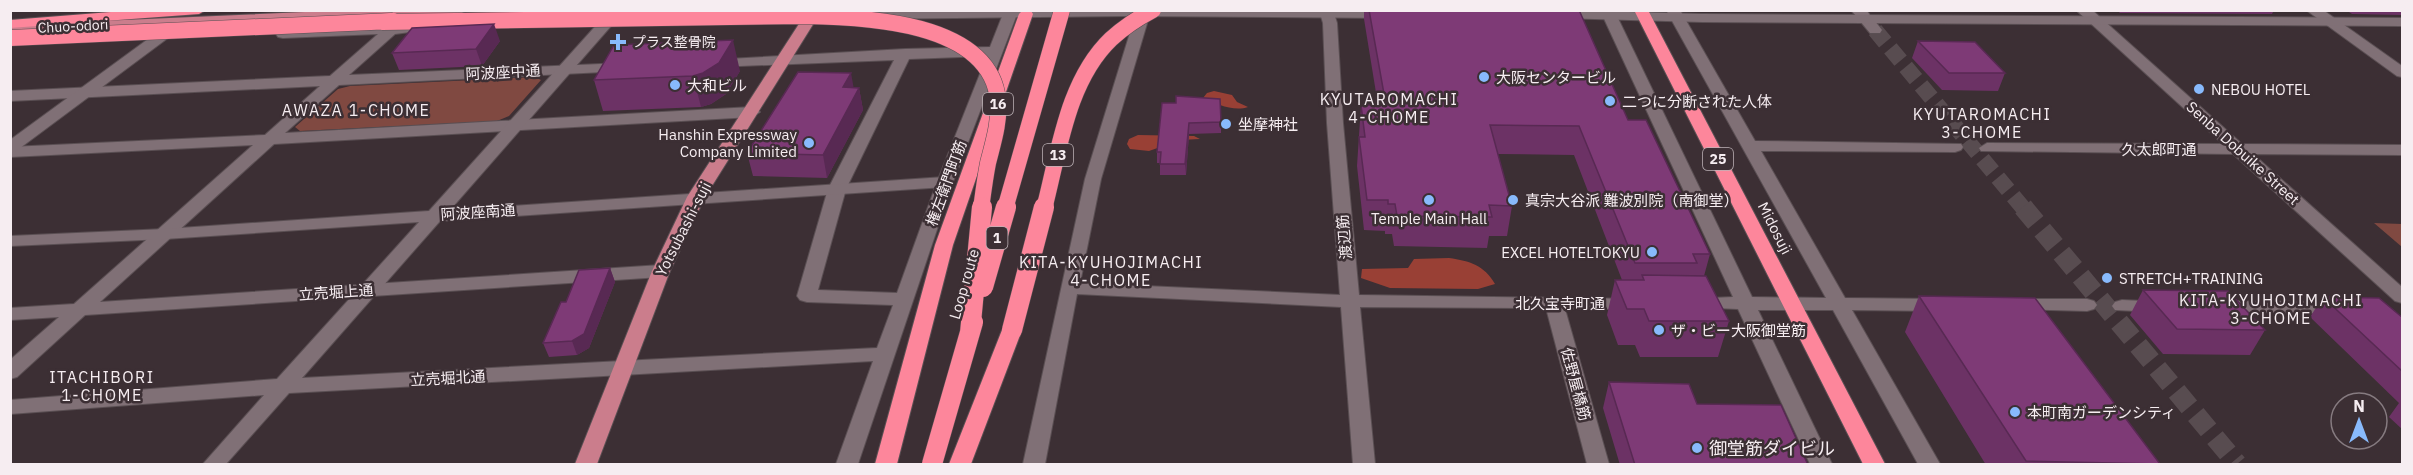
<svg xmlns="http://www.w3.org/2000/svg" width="2413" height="475" viewBox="0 0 2413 475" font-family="'IBM Plex Sans','Noto Sans JP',sans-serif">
<rect width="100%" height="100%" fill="#3c2f34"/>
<path fill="#804941" d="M535 77 541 80 509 116 497 121 300 131 295 127 338 89 350 86Z
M2374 223 2402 224V247Z"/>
<path fill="#994035" d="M1214 91 1232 95 1237 102 1248 107C1234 112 1216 104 1203 98L1207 93Z
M1138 135 1194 136 1200 139 1180 140 1149 151 1130 149 1127 144 1129 139Z
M1449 258C1470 261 1484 265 1495 284L1478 289 1390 288 1361 278 1362 269 1408 268 1414 259Z"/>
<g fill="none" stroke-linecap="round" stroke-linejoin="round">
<path stroke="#584c50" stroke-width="16" stroke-dasharray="16 8" stroke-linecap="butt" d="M1875 30 2024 209"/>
<path stroke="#584c50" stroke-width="20" stroke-dasharray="20 10" stroke-linecap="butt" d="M2023 207 2237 464"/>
<g stroke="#5a4f53" stroke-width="2">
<path id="street" d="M1013 10 1017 14 953 182 858 464H836L873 361 622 375 615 373 612 368 615 363 622 361 877 348 893 305 807 302 800 300 797 296 828 189 894 60 715 67 708 63 710 60 905 49 990 47 1003 14 1005 11ZM987 56 937 182 897 293 818 290 846 189 909 59Z
M1137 10H1151L1101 179 1080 283 1340 295 1327 123 1323 23 1319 10H1333L1337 23 1343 123 1359 295 1640 299 1643 303 1640 307 1633 309H1565L1609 464H1587L1546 308 1360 307 1375 464H1353L1341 307 1077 294 1045 464H1023L1085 179Z
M1600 10H1614L1752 297 1826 298 1666 10H1680L1755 141 1961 144 1963 147 1961 150 1955 152 1761 151 1845 298 1939 299 1946 301 1949 305 1946 309 1939 311 1852 310 1940 464H1918L1833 310H1758L1832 464H1810L1738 309 1690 307 1687 303 1690 299 1733 297Z
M1851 10H1866L1882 30 1880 33H1870Z
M2076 10H2092L2242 144 2402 145V155L2253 154 2402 287V303L2395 301 2233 154 1981 151 1979 148 1987 143 2223 144Z
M2306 10H2323L2402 66V77L2397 76Z
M392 25H405L412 29 410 32 395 34 349 75 624 63 631 67 624 71 339 85 285 133 752 107 760 112 752 117 274 144 100 302 661 265 668 267 670 271 668 275 661 277 85 315 17 377 10 379V360L59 317 10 320V308L74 304 253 145 10 157V147L265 135 320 86 10 101V91L330 76 378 34 283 38 278 37 276 34 278 31Z
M2018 299H2087L2094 301 2097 305 2094 309 2087 311 2011 309 2008 305 2011 301Z
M2122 300 2165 302 2168 306 2165 310 2158 312 2115 310 2112 306 2115 302Z
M2218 301 2341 302 2348 304 2351 308 2348 312 2341 314 2211 311 2208 307 2211 303Z"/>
</g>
<g stroke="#5a4f53" stroke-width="2">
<path id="secondary" d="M610 10H625L450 210 945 177 951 178 953 182 951 186 945 187 440 221 302 378 622 361 629 363 632 368 629 373 622 375 289 393 226 464H203L264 395 10 414V400L277 379 419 222 165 239 10 246V236L165 229 429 211Z
M956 10H1390L1394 14 1387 18 1129 16 870 19 863 15 870 11Z
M1555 10 1702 14 2402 18V26L1702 22 1558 18 1551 14Z
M175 22 182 26 180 29 16 151 10 153V140L170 23Z"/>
</g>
<g stroke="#5a4f53" stroke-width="2">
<path id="primary" d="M350 10H467L460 14 10 33V25Z
M808 10H822L705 197 670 271 597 464H575L652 271 687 197Z"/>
</g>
<g stroke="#5a4f53" stroke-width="2">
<path id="highway" d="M136 10H206L199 14 10 28V20Z
M1023 10 1031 11 1033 14 953 245 897 464H875L935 245 1019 14Z
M1634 10H1648L1885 464H1863Z
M1012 324 1019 326 1022 330 971 464H949L1002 330 1005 326Z"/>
</g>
<use href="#street" fill="#807076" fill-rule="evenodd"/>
<use href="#secondary" fill="#807076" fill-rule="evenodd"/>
<use href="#primary" fill="#cb7d8c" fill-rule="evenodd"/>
<use href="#highway" fill="#fd869b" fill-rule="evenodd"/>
<g stroke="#5a4f53" stroke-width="17" stroke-linecap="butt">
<path id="highway-bridge-far1" d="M382 22 805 16C863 17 990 21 998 100 1000 122 993 143 988 163 985 178 983 194 981 209
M10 38 393 21
M1005 209 1062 10
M1044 209C1059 152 1067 81 1111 39 1124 27 1138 18 1153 10"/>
</g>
<g stroke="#5a4f53" stroke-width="21" stroke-linecap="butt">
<path id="highway-bridge" d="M983 287 1006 207
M1012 330 1044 207
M970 333 982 207
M932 464 973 322"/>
</g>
<use href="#highway-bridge-far1" stroke="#fd869b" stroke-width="16"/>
<use href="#highway-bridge" stroke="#fd869b" stroke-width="20"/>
</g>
<path fill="#6c3265" d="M1364 10H1579L1628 120 1710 254 1704 276 1729 321 1718 357H1640L1635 345H1618L1607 315 1615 280H1622L1574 155 1498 154 1512 206 1507 236H1489L1487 248 1394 246 1392 234H1385V231L1364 230 1357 166 1361 105H1378L1364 19Z
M1745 10H1829V11Z
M1889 10H2043L2042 12H1890Z
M2117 10H2274L2272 14 2120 13Z
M2346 10H2403V15L2352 14Z
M500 41 482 66 399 70 392 53Z
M1918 41 2005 73 1998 91 1942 90 1912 58Z
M740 71 726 94 711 104 701 107 603 111 594 80Z
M854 87 859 88 863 110 827 178 753 176 747 153Z
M1162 103 1221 122V133L1189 134 1186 175H1160V163H1157V152Z
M610 268 615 282 589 348 577 355 549 357 543 343 566 302Z
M2143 290 2265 330 2250 355 2163 354 2130 315Z
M1919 296 2160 464V465H1986L1905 332Z
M2323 297 2403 318V430L2389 417 2399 403 2310 317Z
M1609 382 1697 404 1808 465H1620L1603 408Z"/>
<path fill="#582953" d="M494 24 500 41 482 66 476 49Z
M733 40 740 71 726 94 711 104 701 107 693 76Z
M851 73 855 95 859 88 863 110 827 178 823 155 843 87Z
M1189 123V134L1186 175 1185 164Z
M610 268 615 282 589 348 577 355 572 341Z"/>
<path fill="#7e3a76" stroke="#582953" stroke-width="1.5" d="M1369 10H1579L1628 120H1646L1710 254H1693L1697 263H1635L1579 126 1490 125 1512 206 1489 205 1492 217 1397 216 1395 204H1388V200H1367L1359 137H1365L1361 105H1386Z
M494 24 476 49 392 53 412 28Z
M733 40 719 63 703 73 693 76 594 80 614 45Z
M1918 41 1975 42 2005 73H1949Z
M798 72 851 73 843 87 859 88 823 155 747 153Z
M1176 96 1220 99 1221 122 1189 123 1185 164H1160L1161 152H1157L1162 103H1176Z
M610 268 584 334 572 341 543 343 561 302H566L579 270Z
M1642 275 1706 276 1729 321H1649L1644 309H1627L1615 280H1644Z
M2143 290 2228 291 2265 330 2177 329Z
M1919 296 2035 298 2160 464 2026 461Z
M2323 297 2379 298 2403 318V372Z
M1609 382 1689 384 1697 404 1781 405 1808 465H1635Z"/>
<g fill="#88bafc" stroke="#3c2f34" stroke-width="2">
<path d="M615 33h6v6h6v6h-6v6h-6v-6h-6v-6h6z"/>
<circle cx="1484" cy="77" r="6"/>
<circle cx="675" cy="85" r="6"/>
<circle cx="2199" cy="89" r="6"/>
<circle cx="1610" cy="101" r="6"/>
<circle cx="1226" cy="124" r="6"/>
<circle cx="809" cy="143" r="6"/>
<circle cx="1429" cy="200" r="6"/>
<circle cx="1513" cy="200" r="6"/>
<circle cx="1652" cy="252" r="6"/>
<circle cx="2107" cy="278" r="6"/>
<circle cx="1659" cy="330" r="6"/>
<circle cx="2015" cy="412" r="6"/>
<circle cx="1697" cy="448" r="6"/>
</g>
<g text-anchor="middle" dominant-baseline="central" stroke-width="5" stroke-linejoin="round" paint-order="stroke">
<g font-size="14" fill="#f6edf1" stroke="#3c2f34">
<text transform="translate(73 26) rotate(-3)">Chuo-odori</text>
</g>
<g font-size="14" fill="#f6edf1" stroke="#3c2f34" text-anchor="start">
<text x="632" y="42">プラス整骨院</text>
</g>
<g fill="#3c2f34" stroke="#beb4b8" stroke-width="1.5">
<rect x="983" y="93" width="30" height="22" rx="4.5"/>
<rect x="1043" y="144" width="30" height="22" rx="4.5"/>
<rect x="1703" y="148" width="30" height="22" rx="4.5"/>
<rect x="986.5" y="227" width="21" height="22" rx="4.5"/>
</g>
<g font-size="14" font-weight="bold" fill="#f6edf1">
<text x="998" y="104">16</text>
<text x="1058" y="155">13</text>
<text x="1718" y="159">25</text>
<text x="997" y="238">1</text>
</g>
<g font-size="15" fill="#f6edf1" stroke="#3c2f34">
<text transform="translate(503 72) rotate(-3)">阿波座中通</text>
<text x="2159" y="149">久太郎町通</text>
<text transform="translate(2243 153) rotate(42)">Senba Dobuike Street</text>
<text transform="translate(946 183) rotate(-70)">権左衛門町筋</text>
<text transform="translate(478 212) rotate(-4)">阿波座南通</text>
<text transform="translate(1775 228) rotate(63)">Midosuji</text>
<text transform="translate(683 229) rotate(-63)">Yotsubashi-suji</text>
<text transform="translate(1344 237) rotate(-95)">渡辺筋</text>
<text transform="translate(964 284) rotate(-74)">Loop route</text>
<text transform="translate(336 292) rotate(-4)">立売堀上通</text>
<text x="1560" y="303">北久宝寺町通</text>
<text transform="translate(448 378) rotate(-3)">立売堀北通</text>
<text transform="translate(1576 384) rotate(75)">佐野屋橋筋</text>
</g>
<g font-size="15" fill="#f6edf1" stroke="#3c2f34" text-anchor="start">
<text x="1496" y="77">大阪センタービル</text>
<text x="687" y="85">大和ビル</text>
<text x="2211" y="89">NEBOU HOTEL</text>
<text x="1622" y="101">二つに分断された人体</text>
<text x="1238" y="124">坐摩神社</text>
<text x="797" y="134" text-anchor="end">Hanshin Expressway<tspan x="797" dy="17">Company Limited</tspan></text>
<text x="1525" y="200">真宗大谷派 難波別院（南御堂）</text>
<text x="1429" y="218" text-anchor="middle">Temple Main Hall</text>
<text x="1640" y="252" text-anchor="end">EXCEL HOTELTOKYU</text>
<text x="2119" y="278">STRETCH+TRAINING</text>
<text x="1671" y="330">ザ・ビー大阪御堂筋</text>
<text x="2027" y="412">本町南ガーデンシティ</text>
</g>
<g font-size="16" letter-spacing="1.5" fill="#f6edf1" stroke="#3c2f34">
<text x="1389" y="99">KYUTAROMACHI<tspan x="1389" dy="18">4-CHOME</tspan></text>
<text x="356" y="110">AWAZA 1-CHOME</text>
<text x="1982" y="114">KYUTAROMACHI<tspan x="1982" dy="18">3-CHOME</tspan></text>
<text x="1111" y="262">KITA-KYUHOJIMACHI<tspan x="1111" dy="18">4-CHOME</tspan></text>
<text x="2271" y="300">KITA-KYUHOJIMACHI<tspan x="2271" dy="18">3-CHOME</tspan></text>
<text x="102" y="377">ITACHIBORI<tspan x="102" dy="18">1-CHOME</tspan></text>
</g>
<g font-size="18" fill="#f6edf1" stroke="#3c2f34" text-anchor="start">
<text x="1709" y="448">御堂筋ダイビル</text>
</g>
</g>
<rect width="2413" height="475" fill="none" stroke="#f6edf1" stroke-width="24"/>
<g transform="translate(2359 421)"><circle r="28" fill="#3c2f34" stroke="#867b80" stroke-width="1.5"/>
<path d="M0-4.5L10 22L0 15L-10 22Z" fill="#88bafc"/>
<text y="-9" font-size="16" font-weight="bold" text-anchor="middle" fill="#f6edf1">N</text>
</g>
</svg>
